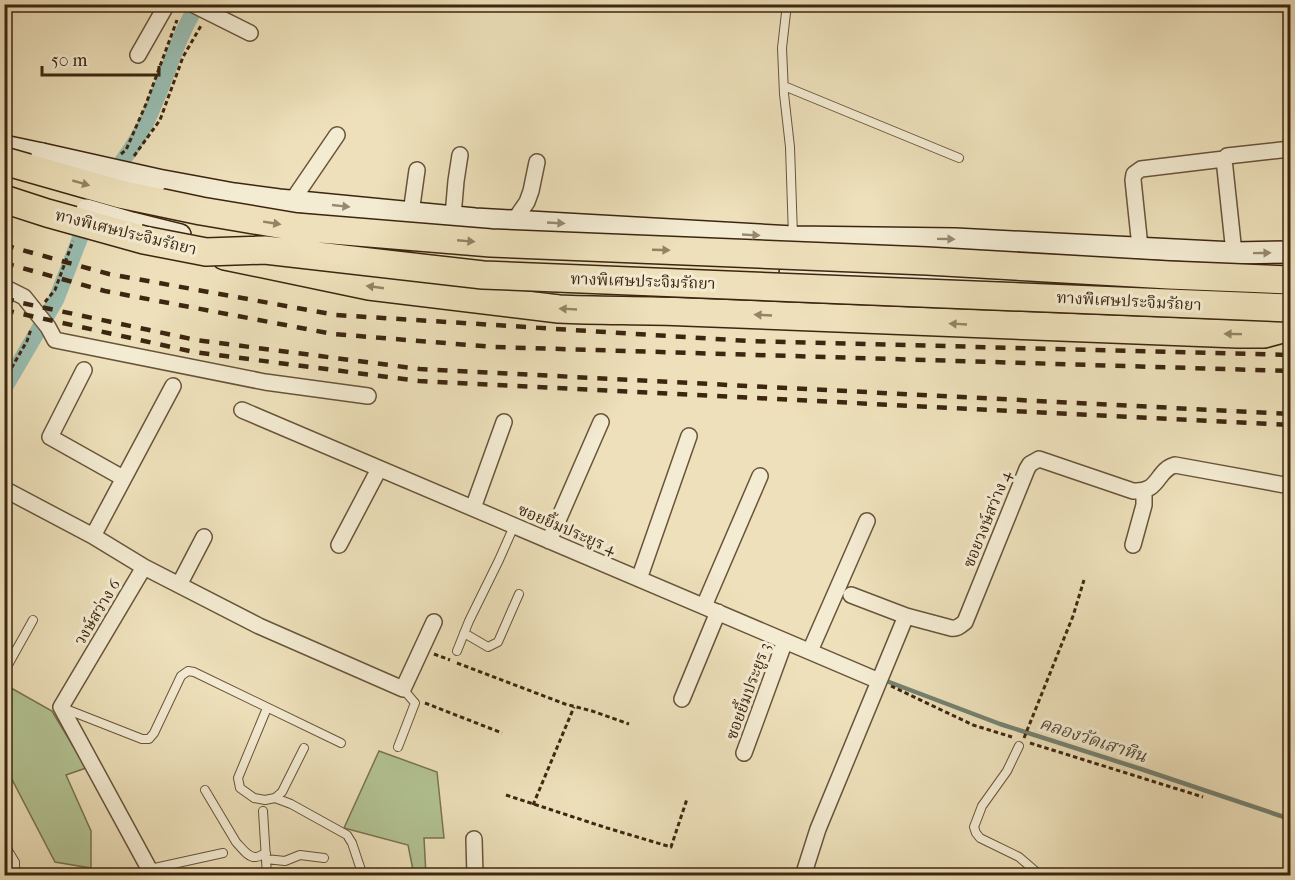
<svg xmlns="http://www.w3.org/2000/svg" width="1295" height="880" viewBox="0 0 1295 880" font-family="'IM FELL French Canon','Noto Serif Thai',serif">
<rect width="100%" height="100%" fill="#ede0ba"/>
<filter id="stains"><feTurbulence type="fractalNoise" baseFrequency=".00333" numOctaves="4"/><feColorMatrix values="0 0 0 0 .2 0 0 0 0 .09 0 0 0 0 .02 0 0 0 .5 -.17"/></filter>
<radialGradient id="worn" r=".72"><stop offset=".6" stop-color="#630" stop-opacity="0"/><stop offset="1" stop-color="#630" stop-opacity=".3"/></radialGradient>
<path fill="#b3c394" stroke="#787452" stroke-width="1.5" d="M4 684 52 711 86 768 66 775 91 831V868L55 862 5 766Z
M379 751 437 772 444 838H424L426 875H414L408 845 344 828Z"/>
<g fill="none" stroke-linecap="round" stroke-linejoin="round">
<path stroke="#748171" stroke-width="4.5" d="M889 682 1000 724 1144 770 1290 819"/>
<path stroke="#99bdb1" stroke-width="16" d="M110 177C124 160 136 143 146 123 165 84 175 41 198 4
M4 389 56 300 89 215"/>
<g stroke="#69543a" stroke-width="10">
<path id="service" d="M787 4 782 48 784 94 790 147 793 236
M784 86 959 158
M464 633 488 647 498 642 519 594
M457 651 469 621 499 560 514 526
M4 666 9 663 33 620
M63 708 142 739H149L154 733 181 676 188 671 194 672 341 743
M267 708 238 778 240 788 254 798 265 800 275 798 282 792 304 748
M1019 746 1007 771 982 806 974 827 976 833 980 838 1019 857 1041 876
M398 747 415 703 403 689
M205 790 236 842C241 847 248 858 256 857 260 857 262 854 266 853
M275 798 291 804 347 835 352 843 363 876
M263 811 267 876
M4 844 15 862V876
M266 859 285 861 300 855 324 858
M150 869 223 853"/>
</g>
<g stroke="#69543a" stroke-width="18">
<path id="minor" d="M192 4 250 33
M138 55 167 4
M292 201 337 135
M411 213 417 170
M453 216 456 181 460 155
M514 221 527 202 531 191 537 162
M1140 247 1133 180 1134 174 1141 169 1224 159
M1234 253 1224 159 1227 156 1290 149
M4 287 24 297 48 327 55 340 265 382 368 396
M84 370 50 437 123 478
M242 410 879 681
M4 489 93 536
M473 508 504 422
M549 541 601 422
M339 545 379 469
M1133 545 1144 505V491
M144 567 259 626 403 689 434 622
M639 579 689 436
M179 585 204 537
M851 595 906 616 951 628C957 629 960 626 965 622L1027 469 1030 464 1039 459 1133 491C1160 493 1156 470 1175 465L1290 486
M704 606 760 476
M810 651 867 521
M682 699 718 612
M744 753 785 641
M474 839 475 876
M153 876 61 707 144 567 93 536 173 386
M803 876 818 829 906 616"/>
</g>
<g stroke="#3d2610" stroke-width="24">
<path id="secondary" d="M4 146 42 154
M158 180 234 194 279 200 475 219 793 237 955 239 1234 253 1290 252
M132 223 180 235
M790 274 1080 283"/>
</g>
<g stroke="#3d2610" stroke-width="30">
<path id="motorway" d="M225 256 369 286 559 309C601 311 643 310 686 312 870 320 1054 328 1238 334H1264L1290 327
M1087 283 1153 293"/>
</g>
<path stroke="#3d2610" stroke-width="3" stroke-dasharray="4.5 3" stroke-linecap="butt" d="M121 154 126 150 146 104 177 20
M134 156 160 120 183 57 202 24
M45 302 55 290 73 241
M4 381 27 341 31 329
M434 654 450 660
M457 663 565 704 592 711 629 724
M891 686 973 725 1012 737
M425 703 502 733
M1024 738 1073 616 1084 580
M1030 743 1203 797
M506 795 607 828 671 847 687 799
M533 805 574 707"/>
<use href="#service" stroke="#f3ebd2" stroke-width="8"/>
<use href="#minor" stroke="#f3ebd2" stroke-width="15"/>
<use href="#secondary" stroke="#f3ebd2" stroke-width="21"/>
<use href="#motorway" stroke="#ede0ba" stroke-width="27"/>
<path stroke="#3d2610" stroke-width="4.5" stroke-dasharray="10 10" stroke-linecap="butt" d="M4 245 109 274 336 315 748 341 1290 355
M4 263 105 291 333 334 494 347 1290 371
M4 298 22 303 196 340 420 369 1290 414
M4 310 194 352 419 381 1290 425"/>
<g stroke="#3d2610" stroke-width="24" stroke-linecap="butt">
<path id="secondary-bridge" d="M42 154 158 180
M87 210 132 223"/>
</g>
<g stroke="#3d2610" stroke-width="30" stroke-linecap="butt">
<path id="motorway-bridge" d="M4 161 120 194 201 211 296 227 491 243 927 261 1169 275 1290 280
M4 199 47 213 144 240 206 252 265 250 483 275 1290 308"/>
</g>
<use href="#secondary-bridge" stroke="#f3ebd2" stroke-width="21"/>
<use href="#motorway-bridge" stroke="#ede0ba" stroke-width="27"/>
</g>
<defs><path id="oneway-solid" d="M-6-.8H1V-3.2L6.5 0L1 3.2V.8H-6Z" transform="scale(1.5)"/></defs>
<g fill="#958365">
<use href="#oneway-solid" transform="translate(81 183) rotate(16)"/>
<use href="#oneway-solid" transform="translate(272 223) rotate(9)"/>
<use href="#oneway-solid" transform="translate(466 241) rotate(5)"/>
<use href="#oneway-solid" transform="translate(661 250) rotate(2)"/>
<use href="#oneway-solid" transform="translate(375 287) rotate(-172)"/>
<use href="#oneway-solid" transform="translate(568 309) rotate(-177)"/>
<use href="#oneway-solid" transform="translate(763 315) rotate(-177)"/>
<use href="#oneway-solid" transform="translate(958 324) rotate(-177)"/>
<use href="#oneway-solid" transform="translate(1233 334) rotate(-179)"/>
</g>
<g fill="#988871">
<use href="#oneway-solid" transform="translate(341 206) rotate(6)"/>
<use href="#oneway-solid" transform="translate(556 223) rotate(3)"/>
<use href="#oneway-solid" transform="translate(751 235) rotate(3)"/>
<use href="#oneway-solid" transform="translate(946 239) rotate(1)"/>
<use href="#oneway-solid" transform="translate(1262 253) rotate(-1)"/>
</g>
<g text-anchor="middle" dominant-baseline="central" stroke-width="6" stroke-linejoin="round" paint-order="stroke">
<g font-size="16" fill="#3d2610" stroke="#f3ebd2">
<text transform="translate(126 232) rotate(14)">ทางพิเศษประจิมรัถยา</text>
<text transform="translate(643 281) rotate(2)">ทางพิเศษประจิมรัถยา</text>
<text transform="translate(1129 301) rotate(3)">ทางพิเศษประจิมรัถยา</text>
<text transform="translate(987 519) rotate(-68)">ซอยวงษ์สว่าง 4</text>
<text transform="translate(567 529) rotate(23)">ซอยยิ้มประยูร 4</text>
<text transform="translate(97 612) rotate(-59)">วงษ์สว่าง 6</text>
<text transform="translate(748 691) rotate(-70)">ซอยยิ้มประยูร 3</text>
</g>
<g font-size="18" font-style="italic" fill="#544c38" stroke="#f3ebd2">
<text transform="translate(1093 740) rotate(18)">คลองวัดเสาหิน</text>
</g>
</g>
<rect width="1295" height="880" fill="none" stroke="#ede0ba" stroke-width="24"/>
<rect x="6" y="6" width="1283" height="868" fill="none" stroke="#3d2610" stroke-width="3"/>
<rect x="12" y="12" width="1271" height="856" fill="none" stroke="#3d2610" stroke-width="1.5"/>
<path d="M42 66v9h117v-9" fill="none" stroke="#3d2610" stroke-width="3"/>
<text x="51" y="66" font-size="18" fill="#3d2610" stroke="#f3ebd2" stroke-width="4.5" paint-order="stroke">50 m</text>
<rect width="100%" height="100%" filter="url(#stains)"/>
<rect width="100%" height="100%" fill="url(#worn)"/>
</svg>
